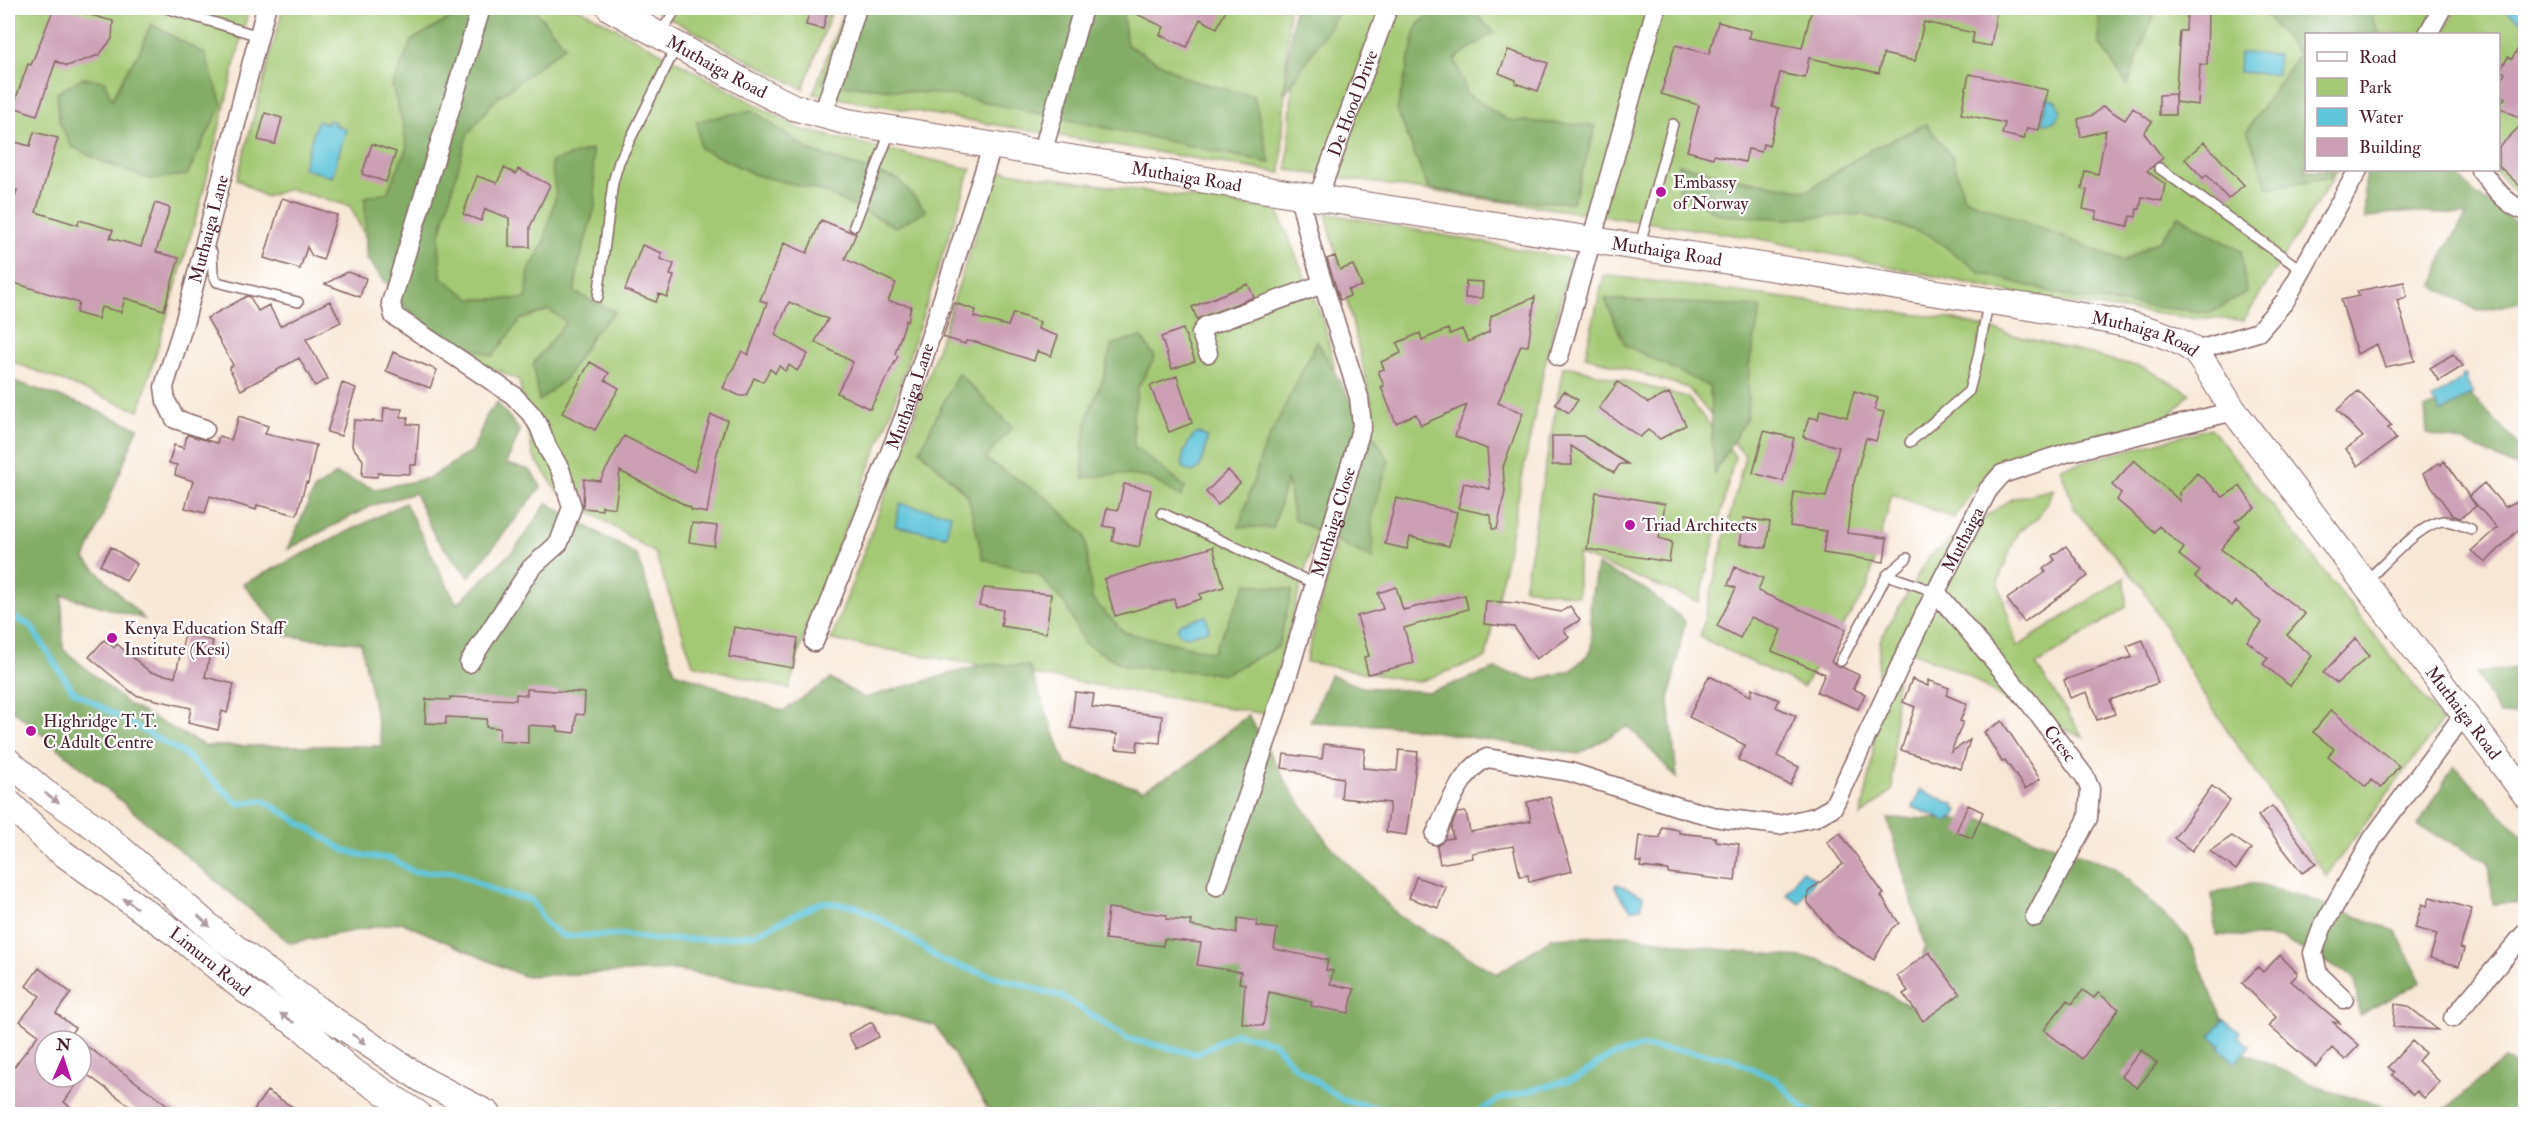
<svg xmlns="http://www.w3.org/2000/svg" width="2533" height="1122" viewBox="0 0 2533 1122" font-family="'IM FELL Double Pica',serif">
<rect width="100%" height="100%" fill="#fff"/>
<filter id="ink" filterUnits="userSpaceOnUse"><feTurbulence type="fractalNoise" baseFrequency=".0167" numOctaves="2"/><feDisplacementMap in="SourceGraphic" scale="12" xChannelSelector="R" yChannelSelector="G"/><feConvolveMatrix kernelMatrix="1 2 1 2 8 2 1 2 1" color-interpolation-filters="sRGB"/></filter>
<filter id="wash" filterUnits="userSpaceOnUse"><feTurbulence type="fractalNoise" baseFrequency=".008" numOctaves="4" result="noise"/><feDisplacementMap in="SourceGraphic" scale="24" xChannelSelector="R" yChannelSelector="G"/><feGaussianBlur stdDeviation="1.35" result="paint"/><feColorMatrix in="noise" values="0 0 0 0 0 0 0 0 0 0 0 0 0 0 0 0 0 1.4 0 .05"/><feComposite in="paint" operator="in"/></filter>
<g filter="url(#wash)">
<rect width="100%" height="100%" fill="#f8e7d5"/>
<path fill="#a4c974" stroke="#777450" stroke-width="1.5" d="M8 8H249L202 197 139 411 8 360Z
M283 8H466L389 243 365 236 350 206 289 189 265 197 237 179Z
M493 8H579L803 130 971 169 886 426 807 624 789 689 693 664 655 553 557 491 533 456 519 380 383 321Z
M650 8H833L803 89Z
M845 8H1289L1281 173 813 94Z
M1297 8H2438L2422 34H2306V170H2338L2244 320 2186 317 2061 303 1755 238 1287 170Z
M2457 8H2525V205L2495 170H2498V34H2443Z
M1002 171 1277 210 1324 323 1347 420 1265 714 831 640 914 418 991 188Z
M1326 213 1571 259 1544 368 1486 658 1418 682 1306 662 1371 400Z
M1604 275 1951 319 2144 368 2190 393 2170 415 1990 467 1954 518 1892 494 1867 589 1803 687 1700 637 1745 456 1688 388 1585 356Z
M1563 367H1571L1687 397 1735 456 1699 602 1578 554V596L1524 588Z
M2211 428 2442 721 2326 876 2203 694 2142 587 2075 510 2060 468Z
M2054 489 2038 518 2018 531 1998 581 2017 647 2125 577 2126 607 2036 665 2084 738 2012 705 1964 673 1898 646 1892 791 1861 816 1872 765 1880 640 1929 556 2011 499Z"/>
<path fill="#83ad66" stroke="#666648" stroke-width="1.5" d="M468 8H533L565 46 495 100 467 135 439 238 441 277 471 299H526L529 271 544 242 556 195 551 162 592 149 596 203 579 263 574 292 615 312 594 333 566 378 539 401 533 364 566 322 549 310 520 320 493 356 439 335 405 306 366 258 365 197 387 193 407 147 403 124 392 86 412 40Z
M858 8H1122L1127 45 1190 80 1254 96 1270 163 957 96 822 83 853 11Z
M1294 8H1342L1284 95Z
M1435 8H1469L1494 32 1455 59 1467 94 1507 120 1596 126 1573 202 1505 201 1428 188 1397 110 1417 26Z
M2099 8H2156L2127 85 2099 43Z
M2260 8H2367L2380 34H2306V170H2334L2331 177 2268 188 2247 130 2299 54Z
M151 24 205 54 222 104 187 175 149 179 103 162 72 147 59 121 57 93 82 78 104 81 112 100 127 70 138 55Z
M752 110 810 151 899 180 926 211 896 227 822 191 756 175 700 148 697 121Z
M1926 124 1953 158 1964 198 2124 261 2161 239 2179 216 2241 251 2246 292 2211 313 2078 299 1981 273 1929 235 1861 214 1787 219 1720 215 1679 192 1678 164 1738 179 1807 191 1870 150Z
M2365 170H2454L2471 190 2525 230V301L2478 311 2434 286 2444 251 2467 215 2394 212 2365 219Z
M1605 299 1761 307 1749 365 1747 417 1714 474 1710 387 1625 345Z
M1141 337 1155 357 1138 387 1133 416 1134 446 1185 487 1181 497 1150 478 1119 474 1083 478V443L1089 412 1103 379 1112 344Z
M1317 341 1348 396 1389 460 1372 516 1373 559 1294 519 1287 479 1273 528 1239 527 1263 450Z
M958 373 1012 427 985 459 1047 498 1085 535 1092 599 1124 632 1213 652 1247 583 1292 590 1278 647 1225 674 1125 666 1084 643 1065 604 1038 574 983 559 968 496 920 450Z
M8 379 86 406 138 428 85 559 144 619 62 595 63 649 129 705 205 746H382L361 643 287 636 243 584 405 503 457 604 515 549 547 503 637 555 675 672 783 711 831 679 864 698 985 664 1029 666 1066 765 1143 790 1187 766 1248 715 1289 787 1327 842 1399 916 1497 974 1552 938 1627 935 1708 948 1818 959 1914 1008 1925 946 1887 818 1981 820 2114 867 2188 938 2234 1048 2326 1090 2413 1114H991L936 1026 804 991 676 970 523 976 401 922 290 943 8 706Z
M2471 395 2522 448 2525 471 2464 442 2427 434 2425 408Z
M497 402 520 431 506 464 530 470 541 487 469 577 435 537 415 493 373 505 288 549 314 490 336 474 375 489 430 478 473 450 487 415Z
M1597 565 1645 589 1685 621 1669 700 1677 778 1628 726 1579 754 1399 726 1310 722 1330 675 1362 687 1430 692 1495 669 1535 680 1572 670 1592 650 1590 605Z
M2525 667V715L2499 714 2476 673Z
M2454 766 2525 839V902L2493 904 2489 862 2418 826Z
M2251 883 2304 897 2396 931 2421 982 2359 1015 2355 978 2281 938 2216 935 2212 894Z
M2505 1059 2525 1072V1114H2440Z"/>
<path fill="#5ec5db" stroke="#547283" stroke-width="1.5" d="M2508 8H2525V23L2506 12Z
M2240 53 2278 55 2277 74 2239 72Z
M2047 98 2057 101 2061 112 2054 122 2043 123Z
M329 120 335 122 334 125 346 129 332 177 303 168 317 121 327 124Z
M2463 374 2467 375V383L2473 393 2441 413 2432 399 2462 379Z
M1198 433 1207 437 1205 452 1199 468 1192 472 1183 468C1180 457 1189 437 1198 433Z
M900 504 951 514 946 536 895 526Z
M1206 616 1209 630 1186 636 1179 633 1177 628 1181 623Z
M1920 790 1955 805 1954 808 1958 810 1954 818 1951 817 1948 822 1913 807Z
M1802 870 1815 879 1799 903 1786 894Z
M1617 884 1643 896 1642 907 1632 910C1625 903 1618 895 1615 886Z
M2224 1019 2240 1033 2238 1036 2250 1046 2236 1063 2219 1048 2221 1045 2210 1036Z"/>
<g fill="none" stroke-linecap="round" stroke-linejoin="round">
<path stroke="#5ec5db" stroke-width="6" d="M8 615 30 625 73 691 183 753 239 804 263 800 344 850 365 856 392 859 414 872H454L499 893 531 900 546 924 563 936 625 935 656 940 709 939 755 934 822 902 855 906 896 928 942 961 1063 997 1128 1039 1197 1054 1235 1033 1273 1042 1294 1066 1343 1100 1392 1112 1416 1114
M1476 1114 1499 1099 1577 1078 1607 1058 1640 1047 1687 1051 1729 1058 1775 1079 1807 1111 1816 1114"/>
</g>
<g id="blocks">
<path fill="#cc9fb5" d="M54 8H64L113 21 112 39 99 55 67 66 56 61 37 115 13 107 28 64 31 65Z
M810 8H828L823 29 806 25Z
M1124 8H1227L1217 28 1200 19 1187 47 1160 35 1164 27Z
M1812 8H1997L1991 46 1972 43 1974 33 1924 22 1915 61 1883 54 1879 73 1809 58 1805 78 1780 73 1772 107 1779 108 1769 146 1763 144 1761 152 1748 149 1745 162 1714 155 1713 158 1687 151 1699 105 1661 94 1675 45 1709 54 1718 22 1751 31 1749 38 1802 48Z
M2187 8H2208L2207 65 2200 64 2198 105 2175 102 2180 31H2186Z
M2526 35V192L2499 166V147L2525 121 2499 107 2505 98 2499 94V84L2505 73 2500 70 2508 57 2512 59Z
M1508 50 1548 63 1538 91 1515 83 1516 80 1499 73Z
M1969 74 2048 90 2039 130 2027 128 2024 139 2002 134 2005 123 1961 114Z
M2175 94V115H2159V95Z
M2103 106 2125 120 2133 108 2152 122 2144 133 2163 158 2147 171 2165 184 2162 201 2142 197 2140 209H2137L2136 217 2130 216 2128 226 2095 219 2097 212 2083 209 2087 190 2082 189 2085 171 2098 174 2106 130 2081 137 2078 119 2093 115Z
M265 113 282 118 275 144 258 140Z
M34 132 58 138 36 212 78 225 79 220 113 230 110 238 141 247 155 203 170 208 156 252 179 258 164 310 125 298 121 312 101 307 98 319 76 313 79 303 8 281V221L17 190 8 188V140L30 146Z
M2204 142 2244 185 2228 199 2207 175 2203 178 2185 159Z
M372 144 396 152 386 182 362 174Z
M504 168 516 174 518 169 550 185 530 227V247H509V218L485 209 481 221 463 214 477 176 497 183Z
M282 198 337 215 323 260 312 256 307 247 300 269 264 258Z
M821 220 856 234 845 259 896 283 888 301 911 306 908 321 906 320 895 354 898 356 870 409 837 393 853 362 815 342 828 319 789 302 775 335 808 354 797 371 789 365 785 371 779 366 775 373 770 369 763 382 754 378 746 396H740L723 388 742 351 748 355 767 303 760 300 784 243 807 253Z
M642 245 662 253 660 259 674 264 670 275 674 276 667 297 659 294 656 302 625 290Z
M1335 256 1340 270 1353 265 1362 286 1348 290 1350 296 1340 300 1327 259Z
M347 272 366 278 360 297 325 284Z
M1466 281 1483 282 1482 298H1465Z
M2404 282 2407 297 2397 300 2415 361 2385 367 2377 344 2357 354 2341 300 2359 296 2357 291Z
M1248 284 1254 297 1197 319 1192 307Z
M247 296 250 297 258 311 269 305 280 326 330 301 341 322 306 339 328 379 315 386 299 358 241 390 229 368 233 365 207 318Z
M1535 297 1528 346 1521 345 1498 403 1523 413 1503 467 1505 492 1497 529H1492L1491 515 1458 508 1464 483 1490 489 1487 449 1455 436 1467 405 1421 425 1416 414 1396 423 1381 387 1384 386 1378 371 1384 369 1381 362 1401 353 1397 343 1420 333 1422 340 1448 329 1450 334 1462 329 1468 342 1489 332 1491 316Z
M954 303 976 310 974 317 1008 326 1013 313 1040 322 1038 329 1058 336 1051 356 1037 351 1034 361 976 342 966 341 965 344 943 337Z
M1183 329 1195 361 1172 369 1161 337Z
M393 352 437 370 430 388 386 371Z
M2453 354 2463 366 2439 381 2430 368Z
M590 362 609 373 605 380 619 388 595 430 562 413Z
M1177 376 1192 423 1169 432 1150 386Z
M1618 382 1648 403 1669 393 1686 425 1660 439 1648 430 1640 437 1599 408Z
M342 383 356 388 341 436 327 432Z
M1564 391 1578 400 1569 413 1555 404Z
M1854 391 1878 398 1874 410 1884 412 1876 441 1866 438 1853 486 1847 533 1887 538 1884 562 1823 553 1826 531 1790 526 1794 492 1826 497 1839 447 1803 437 1809 417 1818 419 1820 410 1847 417Z
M2358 391 2392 426 2388 428 2396 439 2358 466 2346 449 2363 437 2337 410Z
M384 408 402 409 401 417H408L407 424 419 425 416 465H410V474L378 473 377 477 362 476 363 460 352 446 354 420 383 422Z
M711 415 727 420 716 457 707 513 691 510V508L620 471 615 508 602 506V510L583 508 584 479 600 481 624 436 694 472Z
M239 416 268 426 265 434 316 445 308 483 306 482 297 515 257 505 256 510 210 496 205 513 185 508 193 481 175 475 177 465 169 463 174 445 184 448 187 435 217 443 219 436 231 440Z
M1764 431 1794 438 1783 481 1753 473Z
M1552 436H1583L1628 464H1620L1614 473 1571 446 1572 465H1552Z
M2134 460 2180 501 2179 493 2197 473 2223 497 2240 486 2255 508 2235 521 2240 525 2221 549 2305 614 2287 635 2312 656 2290 686 2263 664 2268 658 2247 641 2262 623 2236 601 2232 606 2195 577 2200 571 2179 555 2184 548 2159 526 2154 532 2117 500 2121 493 2112 485Z
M2444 461 2476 506 2460 518 2452 515 2423 474 2439 463 2441 465Z
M1228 470 1240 483 1218 505 1206 492Z
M2484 483 2505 507 2526 497V518L2520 528 2486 562 2471 551 2497 528 2469 496Z
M1124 484 1151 490 1139 547 1112 541 1115 528 1103 526 1107 508 1118 510Z
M1596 492 1665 504 1659 538 1672 542 1669 562 1587 549Z
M1396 498 1457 512 1449 546 1410 537 1407 549 1385 544Z
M1744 518 1770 522 1766 548 1740 544Z
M692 523 717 526 714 546 689 542Z
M2066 546 2088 576 2024 622 2007 599 2046 572 2043 569 2055 560 2052 556Z
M111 547 137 564 126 581 100 565Z
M1213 547 1224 587 1200 594 1201 599 1176 607 1174 599 1115 616 1104 579Z
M1735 567 1763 578 1758 591 1846 629 1831 662 1859 675 1853 689 1865 694 1858 709 1817 692 1825 674 1772 651 1781 630 1751 617 1740 638 1717 626 1736 588 1728 585Z
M1396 587 1403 610 1465 595 1468 609 1404 628 1414 663 1368 674 1364 657 1369 656 1357 616 1383 609 1378 593Z
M984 588 1051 594 1046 633 1001 626 1003 610 979 605Z
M1486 601 1516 603 1561 612 1570 606 1580 620 1564 630 1569 637 1536 659 1514 627 1484 624Z
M734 627 798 638 793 668 729 657Z
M185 634 213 641 205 677 234 684 227 713 222 711 218 730 188 723 191 708 135 695 89 657 104 640 114 648 117 644 150 672 175 677Z
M2356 638 2369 656 2337 683 2323 673Z
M2143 640 2158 683 2110 700 2115 714 2097 720 2087 692 2070 698 2064 680 2132 657 2127 646Z
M1709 676 1751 696 1752 688 1779 700 1776 707 1796 716 1777 756 1799 767 1790 785 1738 760 1745 745 1689 717Z
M1912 679 1928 686V680L1949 688 1946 695 1967 704 1960 721 1963 722 1951 752 1970 740 1961 769 1901 750 1915 707 1903 702Z
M527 689 585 693 584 715 576 714 575 733 558 731V727L528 725V743L499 741 500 728 486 727 487 719 446 717V724L425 723 426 699 450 700V697L516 700V694L527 695Z
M1075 692 1094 694 1092 707 1162 716 1160 743 1138 741 1137 751 1116 749 1117 734 1071 728Z
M2331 710 2399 766 2381 788 2371 780 2366 787 2328 756 2334 749 2313 732Z
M2002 721 2040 779 2025 789 2005 760 2002 762 1984 732Z
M1324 744 1365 749 1363 768 1397 771 1399 750 1418 752 1406 835 1386 832 1390 803 1341 798 1343 778 1282 768 1284 754 1322 759Z
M2212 786 2230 800 2192 851 2174 838Z
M1550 797 1572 871 1529 882 1528 875 1520 876 1513 846 1472 853 1473 858 1440 864 1437 846 1445 839 1453 838 1451 828 1457 813 1466 812 1470 832 1531 821 1527 802Z
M1968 805 1983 812 1972 838 1956 832Z
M2272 806 2316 864 2302 873 2258 816Z
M1662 827 1679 830V833L1715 837 1716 841 1739 844 1735 881 1668 873V870L1640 867 1641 862H1636L1639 836 1660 838Z
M1840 833 1884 894 1881 896 1899 923 1892 928 1874 960 1836 936 1808 903V892L1843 864 1827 842Z
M2232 836 2251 849 2236 870 2210 851Z
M1416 877 1446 887 1438 908 1409 898Z
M2430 897 2472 909 2460 948 2464 949 2459 966 2430 958 2437 934 2415 928 2422 904 2427 906Z
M1108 908 1167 915 1166 919 1192 921 1191 926 1236 933 1238 918 1257 921 1256 926 1277 929 1274 949 1328 960 1326 970 1333 971 1330 984 1354 989 1349 1013 1311 1006 1312 1002 1269 992 1263 1026 1242 1023 1245 984 1239 983 1241 972 1197 965 1201 943 1164 939 1163 946 1105 939Z
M1929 952 1960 994 1923 1021 1903 994 1908 991 1897 976Z
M2280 955 2298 974 2291 981 2340 1023 2333 1022 2359 1045 2345 1060 2332 1048 2316 1067 2269 1026 2276 1017 2242 983 2258 967 2263 972Z
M39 968 71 993 56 1013 75 1028 65 1041H45V1077H82L64 1102 79 1114H8V1075L38 1035 20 1021 40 996 26 986Z
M2083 990 2094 998 2098 993 2119 1009 2082 1059 2044 1030 2067 1000 2072 1004Z
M2395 1004 2408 1006 2438 1030 2393 1027Z
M872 1022 879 1037 856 1049 848 1034Z
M2412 1041 2425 1053 2418 1061 2440 1082 2424 1098 2417 1091 2413 1095 2392 1075 2394 1072 2388 1067Z
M81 1042 180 1114H141L81 1070Z
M2141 1050 2157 1063 2137 1088 2121 1076Z
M267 1091 304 1114H251Z"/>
</g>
</g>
<g filter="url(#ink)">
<use href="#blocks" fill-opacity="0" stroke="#876566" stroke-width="1.5"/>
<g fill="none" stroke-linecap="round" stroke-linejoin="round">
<g stroke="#876566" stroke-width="12">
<path id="service" d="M166 8 259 36
M660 33 677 8
M2159 168 2303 271
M854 226 890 132
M1640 244 1673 124
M204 246 212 252 213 274 217 282 298 302
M598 297 613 182 619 162 676 47
M1910 442 1969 391 1978 357 1988 304
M1162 513 1315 584
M1907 558 1887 575 1936 592
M2365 582C2382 567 2421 522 2444 521 2452 521 2463 526 2471 529
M1841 661 1887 575"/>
</g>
<g stroke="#876566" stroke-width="21">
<g id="minor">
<path d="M2428 34 2442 8"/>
<path d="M823 115 857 8"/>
<path d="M1042 154 1083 8"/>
<path d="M2480 170C2493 185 2505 205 2526 211"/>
<path id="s1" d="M1318 197 1388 8"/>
<path d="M2195 351 2258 332 2285 301 2358 170"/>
<path d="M1208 353 1201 333 1206 326 1323 284"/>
<path d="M1559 357 1656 8"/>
<path id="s2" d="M205 429 175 419 166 401 164 387 185 320 266 8"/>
<path id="s3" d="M1936 592 2029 702 2085 777 2090 789 2088 818 2035 917"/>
<path id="s4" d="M814 642 905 415 992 147"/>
<path d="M469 663 531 568 559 543 572 507 560 469 548 449 539 426 532 415 513 395 394 316 391 303 481 8"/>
<path id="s5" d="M1435 835C1448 809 1460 771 1487 758L1570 772 1682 808 1720 818 1779 825 1815 817 1833 807 1924 615 1988 490 2002 474 2069 452 2234 411"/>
<path id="s6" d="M1217 886 1281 698 1362 426 1359 397 1312 249 1299 195"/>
<path d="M2344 999 2318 974 2313 953 2322 928 2373 838 2464 714"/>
<path d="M2453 1018 2526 932"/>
</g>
</g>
<g stroke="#876566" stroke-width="28">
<g id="secondary">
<path id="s7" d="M610 8 749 85 793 107 848 122 1299 195 2035 308C2078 316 2159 324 2193 350 2203 358 2225 399 2234 411L2526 795"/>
<path d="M8 761 44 792 98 829 221 937 318 1010 423 1080 488 1114"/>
<path id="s8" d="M8 802 53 846 179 936 245 990 304 1029 350 1070 418 1114"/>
</g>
</g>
<use href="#service" stroke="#fff" stroke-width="9"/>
<use href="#minor" stroke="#fff" stroke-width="18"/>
<use href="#secondary" stroke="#fff" stroke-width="26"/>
</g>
<defs><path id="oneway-solid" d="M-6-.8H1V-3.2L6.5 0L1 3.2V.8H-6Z" transform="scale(1.5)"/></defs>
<g fill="#ae9aa0">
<use href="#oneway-solid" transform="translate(52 798) rotate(35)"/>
<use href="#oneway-solid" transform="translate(130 903) rotate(-145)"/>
<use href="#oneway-solid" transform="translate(204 921) rotate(43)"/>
<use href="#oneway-solid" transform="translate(287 1018) rotate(-146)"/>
<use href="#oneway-solid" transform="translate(359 1039) rotate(34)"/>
</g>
</g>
<g fill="#b5179e" stroke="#fff" stroke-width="2">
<circle cx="1661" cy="192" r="6"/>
<circle cx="1630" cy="525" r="6"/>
<circle cx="112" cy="638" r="6"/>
<circle cx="31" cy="731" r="6"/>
</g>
<g text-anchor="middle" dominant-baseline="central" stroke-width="4.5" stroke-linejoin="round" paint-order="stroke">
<g font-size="18" fill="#4a1f2b" stroke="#fff">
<text stroke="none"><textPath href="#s7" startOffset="122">Muthaiga Road</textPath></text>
<text stroke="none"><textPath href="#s1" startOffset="100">De Hood Drive</textPath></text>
<text stroke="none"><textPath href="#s7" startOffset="608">Muthaiga Road</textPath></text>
<text stroke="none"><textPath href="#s2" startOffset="230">Muthaiga Lane</textPath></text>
<text stroke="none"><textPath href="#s7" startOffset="1094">Muthaiga Road</textPath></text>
<text stroke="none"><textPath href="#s7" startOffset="1580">Muthaiga Road</textPath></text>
<text stroke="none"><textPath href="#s4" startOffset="264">Muthaiga Lane</textPath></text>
<text stroke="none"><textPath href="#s6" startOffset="382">Muthaiga Close</textPath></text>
<text stroke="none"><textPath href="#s5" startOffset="750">Muthaiga</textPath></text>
<text stroke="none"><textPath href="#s7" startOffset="2084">Muthaiga Road</textPath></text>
<text stroke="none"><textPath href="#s3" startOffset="196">Cresc</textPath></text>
<text stroke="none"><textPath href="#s8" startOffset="258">Limuru Road</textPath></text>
</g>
<g font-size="18" fill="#4a1f2b" stroke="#fff" text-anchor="start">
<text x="1673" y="182">Embassy<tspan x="1673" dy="21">of Norway</tspan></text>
<text x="1642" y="525">Triad Architects</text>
<text x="124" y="628">Kenya Education Staff<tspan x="124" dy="21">Institute (Kesi)</tspan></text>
<text x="43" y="721">Highridge T. T.<tspan x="43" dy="21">C Adult Centre</tspan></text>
</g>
</g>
<rect width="2533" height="1122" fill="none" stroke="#fff" stroke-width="30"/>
<rect x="2305" y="33" width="195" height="138" fill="#ffffff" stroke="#b7a5aa" stroke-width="1.5"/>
<rect x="2317" y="52" width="30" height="9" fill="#ffffff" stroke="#b7a5aa" stroke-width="1.5"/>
<text x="2359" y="63" font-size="18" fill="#4a1f2b">Road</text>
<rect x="2317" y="78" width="30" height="18" fill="#a4c974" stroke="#b7a5aa" stroke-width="1.5"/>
<text x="2359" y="93" font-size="18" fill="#4a1f2b">Park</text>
<rect x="2317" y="108" width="30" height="18" fill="#5ec5db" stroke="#b7a5aa" stroke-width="1.5"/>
<text x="2359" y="123" font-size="18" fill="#4a1f2b">Water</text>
<rect x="2317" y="138" width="30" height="18" fill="#cc9fb5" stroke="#b7a5aa" stroke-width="1.5"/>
<text x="2359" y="153" font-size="18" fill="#4a1f2b">Building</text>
<g transform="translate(63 1059) rotate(3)"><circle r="28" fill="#ffffff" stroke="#b7a5aa" stroke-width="1.5"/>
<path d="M0-4.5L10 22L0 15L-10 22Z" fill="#b5179e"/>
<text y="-9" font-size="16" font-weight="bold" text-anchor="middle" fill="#4a1f2b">N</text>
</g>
</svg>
